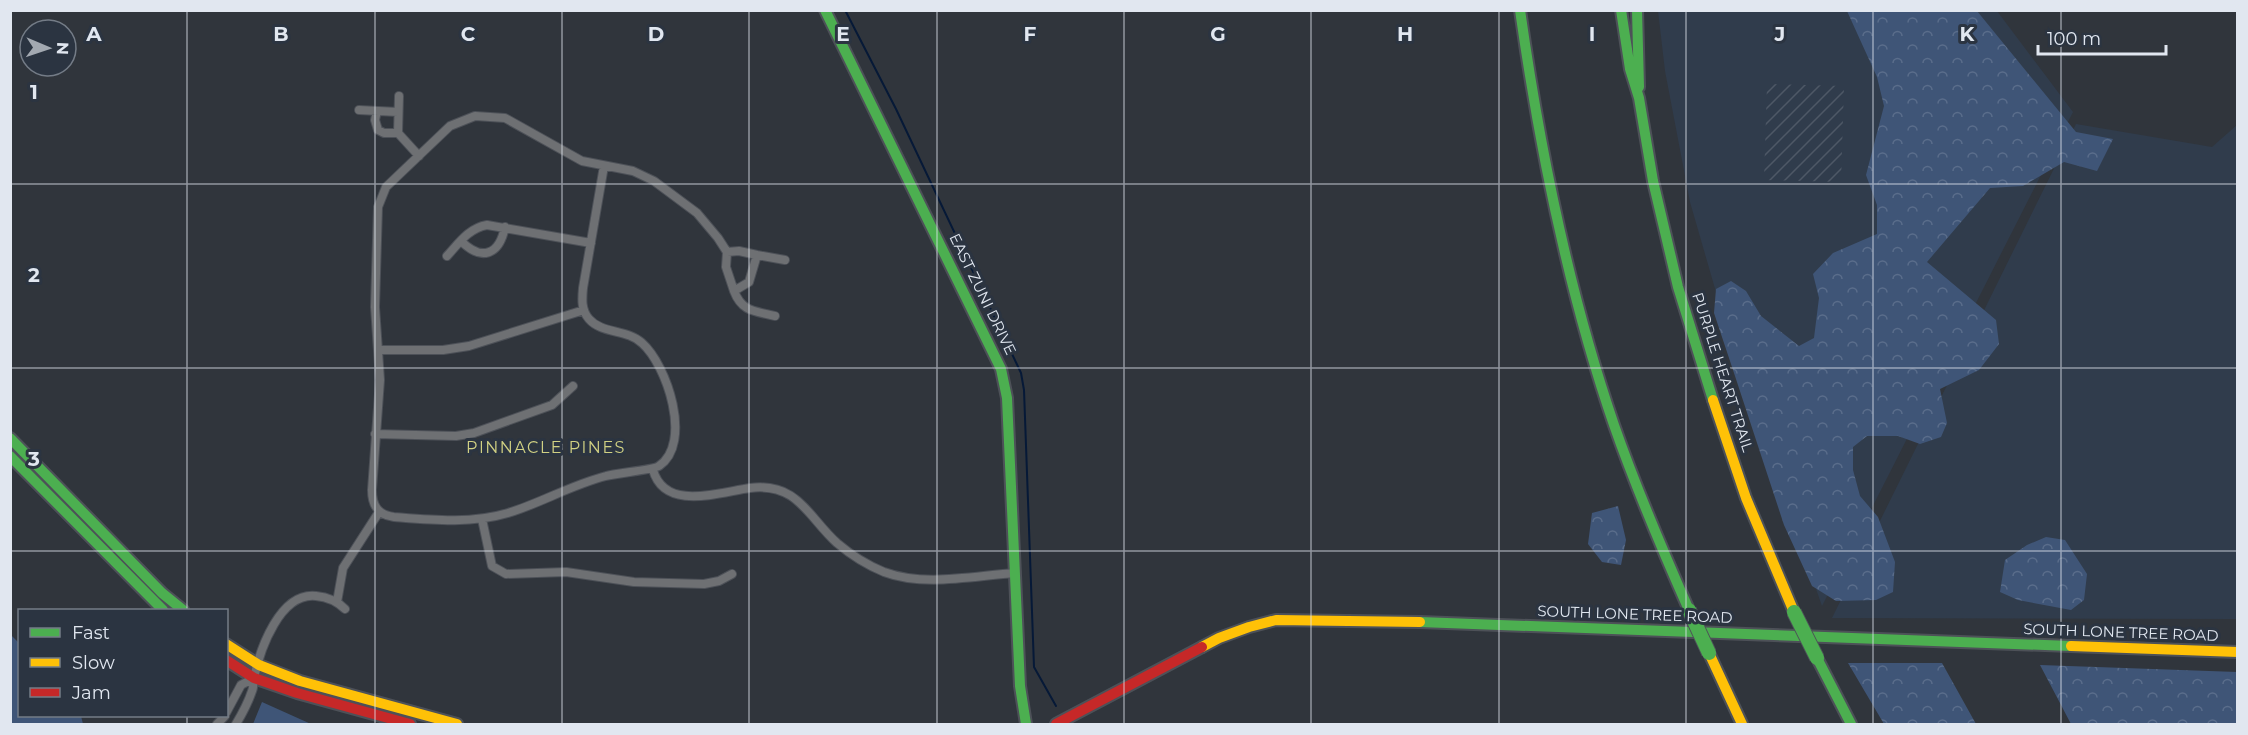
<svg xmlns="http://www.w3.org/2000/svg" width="2248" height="735" viewBox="0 0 2248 735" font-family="Montserrat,sans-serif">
<defs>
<pattern id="industrial-furrows" width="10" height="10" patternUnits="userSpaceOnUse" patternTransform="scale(1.5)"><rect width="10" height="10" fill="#303c4c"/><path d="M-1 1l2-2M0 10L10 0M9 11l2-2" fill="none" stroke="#4e5866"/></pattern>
<pattern id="forest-crowns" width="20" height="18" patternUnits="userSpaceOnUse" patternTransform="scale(1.5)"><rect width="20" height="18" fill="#3f5577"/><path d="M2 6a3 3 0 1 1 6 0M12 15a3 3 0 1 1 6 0" fill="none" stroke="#5a6d8b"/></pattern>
</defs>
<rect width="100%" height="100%" fill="#30353c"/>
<path fill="#303c4c" d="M1658 11H1997L2073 112 1822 606 1733 351 1690 202 1665 71Z
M2076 124 2212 147 2237 125V619L1832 618Z"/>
<path fill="url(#industrial-furrows)" d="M1767 84 1844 86 1841 182 1764 180Z"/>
<path fill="#3f5577" d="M10 634 19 643 20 716H81L83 724H11Z
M262 702 311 724H253Z"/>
<path fill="url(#forest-crowns)" d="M1847 11H1977L2076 132 2113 139 2097 171 2064 162 2023 186 1990 188 1927 262 1996 320 1999 344 1979 370 1940 389 1947 423 1941 437 1920 444 1898 436H1867L1853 447V470L1860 496 1878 517 1895 562 1893 592 1876 600 1836 601 1812 586 1784 525 1735 376 1714 313 1716 289 1731 281 1746 291 1761 316 1799 346 1814 338 1819 298 1813 274 1833 253 1877 234V205L1866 175 1884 106 1877 77Z
M1618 506 1626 540 1621 565 1602 562 1588 544 1592 513Z
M2046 537 2065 540 2087 574 2084 600 2071 610 2018 600 2000 592 2005 560 2027 545Z
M1848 663H1942L1976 724H1884Z
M2040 665 2237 672V724H2071Z"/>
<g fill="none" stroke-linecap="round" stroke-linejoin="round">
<path stroke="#061937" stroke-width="2" d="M845 10 896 109 1021 373 1024 390 1034 667 1056 706"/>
<g stroke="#4d5158" stroke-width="10">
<path id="street" d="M399 96 398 133 419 156
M359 110 398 112
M377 111 375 120 378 130 384 133H398
M604 166 583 288C582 299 581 310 589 319 602 334 627 329 642 343 667 365 693 443 659 466 654 470 616 473 606 476 571 485 541 503 508 513 471 524 432 520 394 517 378 515 372 506 372 490L380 380 375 307 378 207 386 187 450 126 475 116 505 118 582 161 633 171 654 181 697 213 718 238 727 252 726 267 734 291 749 282 757 255 739 251 727 252
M461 241C481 261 499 256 505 227
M757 255 785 260
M447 256C459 243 469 228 487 225L591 243
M734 291C742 312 755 311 775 316
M379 350H443L469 346 584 310
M375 434 456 436 474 433 552 405 573 386
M653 470C665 512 720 492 750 488 798 482 808 517 837 543 851 555 867 565 884 572 924 587 973 576 1015 573
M482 519 492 566 506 574 566 572 634 582 704 584 719 581 732 574
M337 602 343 568 379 512
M226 713 241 685 254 678
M217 724 225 716
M236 724C242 714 248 703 252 691 254 687 253 682 254 678 260 649 280 592 316 596 327 597 337 601 345 609"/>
</g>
<g stroke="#4d5158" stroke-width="14">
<path id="fast" d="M825 10 1001 369 1007 398 1020 686 1026 724
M1520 10C1540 151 1568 291 1614 425 1636 488 1662 549 1689 610
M1621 10 1630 69 1639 98 1653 181 1678 287 1713 400
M1637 10 1639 87
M10 438 162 593 183 610
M10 456 163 610
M1420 622 2071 646
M1817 658 1851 724"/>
</g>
<g stroke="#4d5158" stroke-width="14">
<path id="slow" d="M1713 400 1746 498 1794 612
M226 644 259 665 300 681 457 724
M2071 646 2238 652
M1202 647 1219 638 1249 627 1276 620 1420 622
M1709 653 1742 724"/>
</g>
<g stroke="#4d5158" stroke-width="14">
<path id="jam" d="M226 660 254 678 297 693 410 724
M1056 724 1202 647"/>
</g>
<use href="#street" stroke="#6e7073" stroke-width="8"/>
<use href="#fast" stroke="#4caf50" stroke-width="10"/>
<use href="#slow" stroke="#ffc107" stroke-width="10"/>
<use href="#jam" stroke="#c62828" stroke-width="10"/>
<g stroke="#4d5158" stroke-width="16" stroke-linecap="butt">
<path id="fast-bridge" d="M1689 610 1709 653
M1794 612 1817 658"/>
</g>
<use href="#fast-bridge" stroke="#4caf50" stroke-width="14"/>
</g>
<path fill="none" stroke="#e1e7f0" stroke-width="1.5" stroke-opacity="0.55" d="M187 10V610M375 10V724M562 10V724M749 10V724M937 10V724M1124 10V724M1311 10V724M1499 10V724M1686 10V724M1873 10V724M2061 10V724M10 184H2238M10 368H2238M10 551H2238M187 716V724"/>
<g text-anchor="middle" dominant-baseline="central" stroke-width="6" stroke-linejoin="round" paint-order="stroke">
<g font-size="15" fill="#e1e7f0" stroke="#2b3441">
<text transform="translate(983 294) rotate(64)">EAST ZUNI DRIVE</text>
<text transform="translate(1723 372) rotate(72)">PURPLE HEART TRAIL</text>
<text transform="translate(1635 614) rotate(2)">SOUTH LONE TREE ROAD</text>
<text transform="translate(2121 632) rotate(2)">SOUTH LONE TREE ROAD</text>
</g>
<g font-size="16" letter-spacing="1.5" fill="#d1d183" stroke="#2b3441">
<text x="546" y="447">PINNACLE PINES</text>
</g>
</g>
<g font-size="20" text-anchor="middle" font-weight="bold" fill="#e1e7f0" stroke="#2b3441" stroke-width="6" stroke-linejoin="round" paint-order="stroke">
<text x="94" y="41">A</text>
<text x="281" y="41">B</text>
<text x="468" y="41">C</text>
<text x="656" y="41">D</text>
<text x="843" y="41">E</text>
<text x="1030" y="41">F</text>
<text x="1218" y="41">G</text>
<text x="1405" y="41">H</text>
<text x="1592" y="41">I</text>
<text x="1780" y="41">J</text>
<text x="1967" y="41">K</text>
<text x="34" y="99">1</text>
<text x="34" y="282">2</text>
<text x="34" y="466">3</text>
</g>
<rect width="2248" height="735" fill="none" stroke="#e1e7f0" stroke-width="24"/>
<rect x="18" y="609" width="210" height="108" fill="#2b3441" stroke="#747c87" stroke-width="1.5"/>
<rect x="30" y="628" width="30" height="9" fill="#4caf50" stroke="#747c87" stroke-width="1.5"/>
<text x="72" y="639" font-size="18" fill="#e1e7f0">Fast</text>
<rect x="30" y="658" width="30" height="9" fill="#ffc107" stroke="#747c87" stroke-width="1.5"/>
<text x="72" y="669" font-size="18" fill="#e1e7f0">Slow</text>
<rect x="30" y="688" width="30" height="9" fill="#c62828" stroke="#747c87" stroke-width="1.5"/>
<text x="72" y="699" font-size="18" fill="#e1e7f0">Jam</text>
<g transform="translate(48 48) rotate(92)"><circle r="28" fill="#2b3441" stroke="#747c87" stroke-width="1.5"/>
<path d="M0-4.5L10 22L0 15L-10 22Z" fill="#a3a9b1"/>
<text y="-9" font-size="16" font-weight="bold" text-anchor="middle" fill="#e1e7f0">N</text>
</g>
<path d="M2038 45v9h128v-9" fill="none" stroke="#e1e7f0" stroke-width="3"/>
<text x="2047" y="45" font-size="18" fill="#e1e7f0" stroke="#2b3441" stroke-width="4.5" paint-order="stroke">100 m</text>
</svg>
